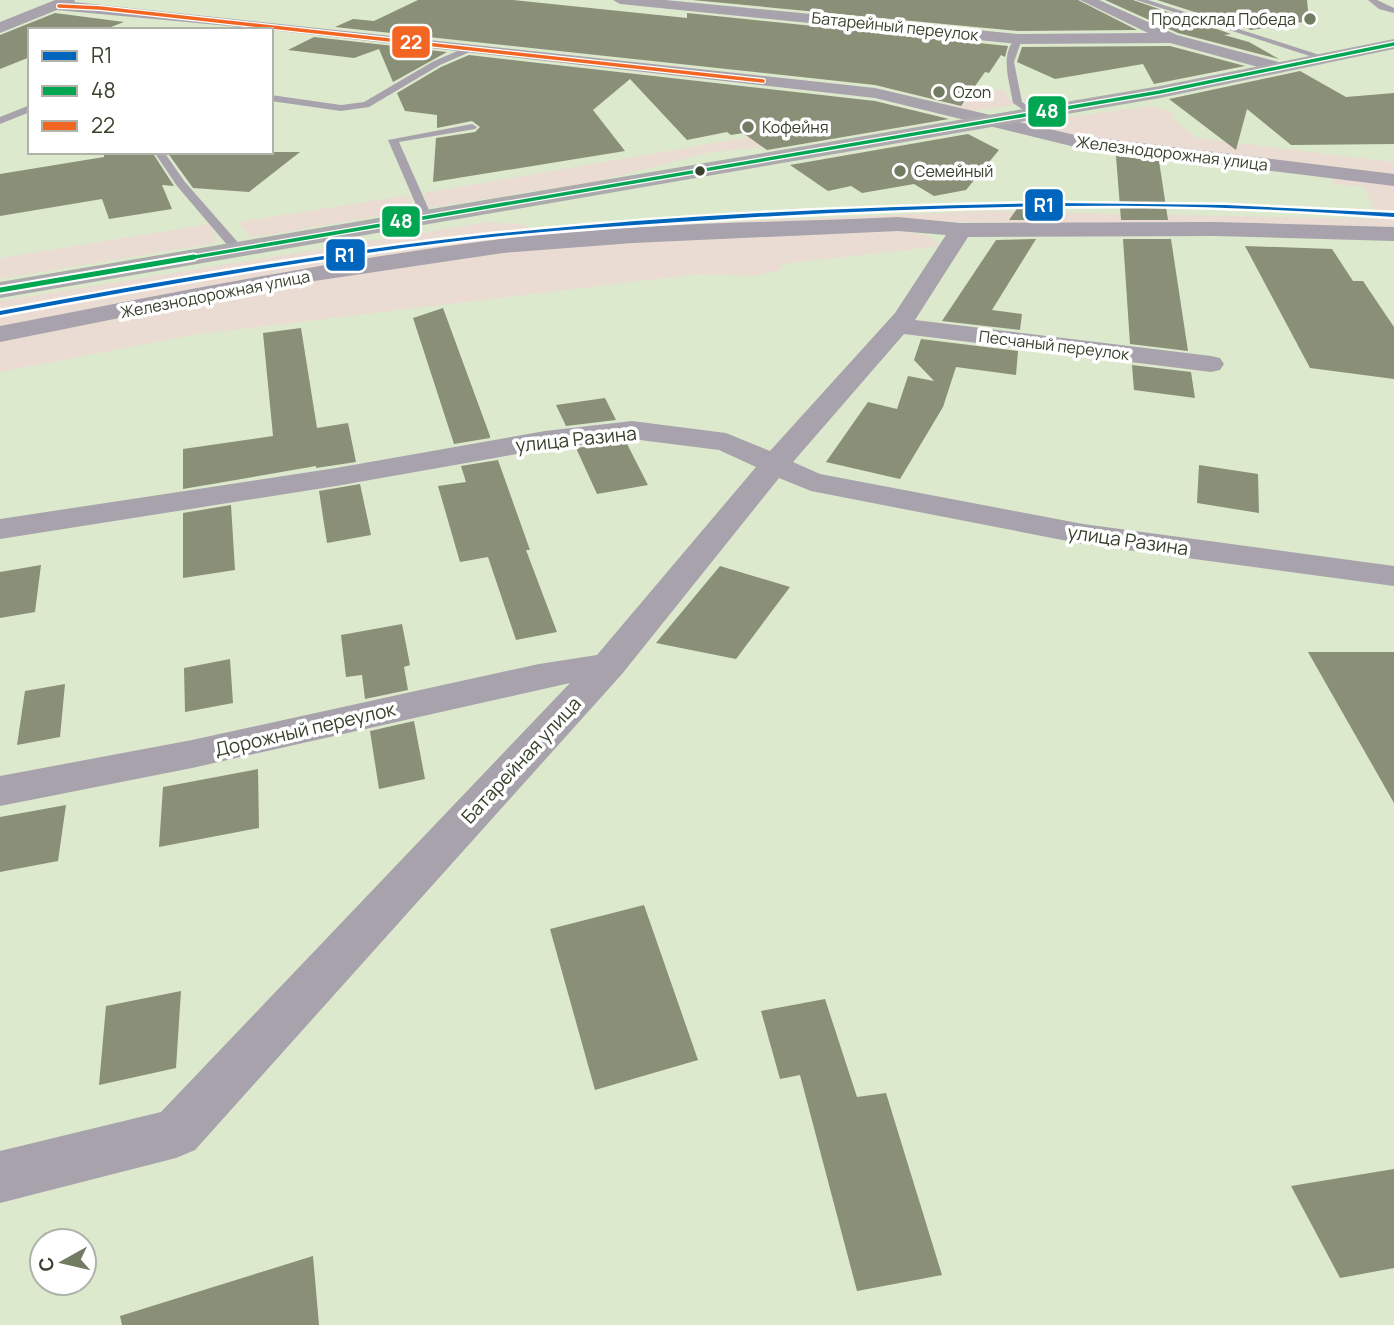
<svg xmlns="http://www.w3.org/2000/svg" width="1394" height="1325" viewBox="0 0 1394 1325" font-family="Manrope,sans-serif">
<rect width="100%" height="100%" fill="#dce9cc"/>
<path fill="#eadcd2" d="M1002 90 1014 103 1010 106 971 111 951 106 978 98 984 92Z
M1151 106 1175 114 1171 118 1197 138 1394 162V176L1059 135 1042 129 1038 121Z
M773 133 780 145 712 152 597 181 428 208 423 193Z
M1334 178 1394 185V230L905 221 562 239 0 330V301L487 222 523 224 536 235 745 221 984 211 1380 219 1364 187 1331 184Z
M409 195 415 210 250 238 238 222Z
M210 224 216 237 215 243 0 279V258Z
M897 230 929 236 941 246 782 264 781 270 753 276 698 274 192 335 0 372V338C164 305 329 272 495 251 627 235 764 236 897 230Z"/>
<path fill="#8a8f78" d="M418 0H513L687 18V13L1008 46 1005 57 1001 55 989 73 985 72 961 106 875 85 335 27 353 19 374 21Z
M692 0H1078L1137 30 1018 31Z
M1105 0H1133L1231 34 1224 35 1249 42 1279 59 1178 33Z
M1157 0H1307L1309 21 1251 30Z
M55 13 124 22 103 30H30V57L0 69V35Z
M314 37 447 52 393 82 379 49 354 58 288 50Z
M1170 46 1245 66 1154 84 1143 64 1055 79 1017 62 1022 47Z
M469 55 875 101 949 119 767 150 743 133 731 135 727 132 687 140 630 79 593 110 625 151 433 182 436 138 475 132 480 127 472 121 437 128V115L405 111 397 93 441 67Z
M1300 71 1346 97 1394 93V144L1291 145 1247 109 1236 150 1169 99Z
M968 134 999 150 966 190 934 196 914 184 862 193 851 186 828 191 790 165Z
M104 152H152L174 186 162 185 172 209 109 219 102 199 0 216V174L104 157Z
M167 152H300L249 192 193 188Z
M1116 156 1159 161 1168 220H1121Z
M1023 200 1049 217 1047 220H1009Z
M1036 239 992 310 1022 314 1020 330 942 321 996 240Z
M1123 239H1171L1188 351 1130 344Z
M1245 246 1332 249 1353 281H1363L1394 327V379L1310 368Z
M443 308 490 436V438L454 444 413 318Z
M301 328 317 428 348 423 356 462 316 468V466L183 489V449L273 436 263 333Z
M921 339 1018 351 1016 375 956 367 943 407 900 479 826 462 868 402 897 409 908 376 934 381 914 360Z
M1132 365 1191 372 1195 398 1134 390Z
M605 398 616 420 566 426 556 405Z
M626 442 648 485 597 494 576 448Z
M498 460 530 550H526L557 632 516 640 488 557 460 562 438 486 466 482 461 466Z
M1199 465 1258 474 1259 513 1197 503Z
M360 484 371 535 327 543 319 491Z
M231 505 235 570 183 578V513Z
M41 565 35 612 0 618V572Z
M720 566 790 587 736 659 656 643Z
M402 624 410 665 404 667 408 690 365 699 362 675 346 677 341 635Z
M1308 652H1394V803Z
M230 659 233 703 185 712 184 668Z
M65 684 60 737 17 745 25 691Z
M414 721 425 779 379 789 370 731Z
M258 769 259 828 159 847 163 787Z
M66 805 58 861 0 872V817Z
M644 905 698 1060 595 1090 550 929Z
M181 991 176 1068 99 1085 106 1006Z
M825 999 857 1097 886 1093 942 1275 857 1291 800 1075 780 1079 761 1011Z
M1394 1169V1268L1340 1278 1291 1186Z
M313 1256 319 1325H122L120 1316Z"/>
<g fill="none" stroke-linecap="round" stroke-linejoin="round">
<path fill="#a8a2ad" fill-rule="evenodd" d="M1136 0H1148L1329 58 1322 60Z
M1368 0H1377L1394 8V13L1379 9Z
M1018 37 1022 39 1014 62 1022 102 1037 113 1032 116 1013 103C1010 83 998 51 1018 37Z
M469 46 472 51 440 65 369 107 341 111 271 101V95L341 105 364 102 434 61Z
M30 105V112L0 124V117Z
M472 124 477 127 475 129 399 142 433 219 423 221 388 140Z
M154 152H164L185 182 242 247V253H234L177 186Z"/>
<path fill="#a8a2ad" fill-rule="evenodd" d="M55 0H75L74 2 875 88 1075 135 1394 174V186L1075 147 875 98 271 30 57 10 0 33V22Z
M613 0H665L1018 34 1148 33 1080 0H1099L1177 35 1286 64 1288 68 1280 73 1170 43 1018 44 620 4Z
M898 217 960 223 1215 222 1394 227V241L1215 236 968 237 915 320 1211 356 1220 358 1224 364 1220 370 1211 372 904 334 793 462 820 474 1083 524 1394 566V586L1083 544 811 491 779 478 622 674 195 1150 176 1158 0 1203V1151L161 1112 570 683 192 768 0 806V776L192 740 539 664 597 655 756 467 719 450 632 439 545 449 336 486 0 539V519L336 468 545 431 632 421 726 433 770 451 895 313 946 235 898 231 633 243 503 253 274 287 0 342V326C166 294 333 260 501 239 632 223 766 223 898 217Z"/>
<path fill="#adaaad" fill-rule="evenodd" d="M1394 39V49L1160 98 0 298V282L1160 86Z"/>
<g stroke="#fff" stroke-width="6">
<path id="bus-1-far1" d="M183 259 1160 92 1394 44"/>
</g>
<g stroke="#fff" stroke-width="9">
<path id="bus-1" d="M0 290 194 257"/>
</g>
<g stroke="#fff" stroke-width="6">
<path id="bus-2" d="M59 6 100 8 763 81"/>
</g>
<use href="#bus-1-far1" stroke="#00a651" stroke-width="3.5"/>
<use href="#bus-1" stroke="#00a651" stroke-width="5"/>
<use href="#bus-2" stroke="#f26522" stroke-width="3.5"/>
<g stroke="#fff" stroke-width="5">
<path id="rail-1" d="M1056 203 1225 205 1394 213V217C1310 211 1225 207 1141 206 1007 205 873 210 740 218 651 224 561 229 473 239 314 258 157 286 0 315V311C157 282 316 254 475 236 668 215 862 206 1056 203Z"/>
</g>
<use href="#rail-1" fill="#0065bd" fill-rule="evenodd"/>
</g>
<g fill="#717c63" stroke="#fff" stroke-width="2.5">
<circle cx="1310" cy="19" r="7"/>
<circle cx="939" cy="92" r="7"/>
<circle cx="748" cy="127" r="7"/>
<circle cx="900" cy="171" r="7"/>
</g>
<circle fill="#37412b" stroke="#fff" stroke-width="2.5" cx="700" cy="171" r="6"/>
<g text-anchor="middle" dominant-baseline="central" stroke-width="7" stroke-linejoin="round" paint-order="stroke">
<g font-size="16" fill="#37412b" stroke="#fff" text-anchor="start">
<text x="1296" y="19" text-anchor="end">Продсклад Победа</text>
<text x="953" y="92">Ozon</text>
<text x="762" y="127">Кофейня</text>
<text x="914" y="171">Семейный</text>
</g>
<g font-size="16" fill="#37412b" stroke="#fff">
<text transform="translate(895 26) rotate(6)">Батарейный переулок</text>
<text transform="translate(1172 153) rotate(7)">Железнодорожная улица</text>
<text transform="translate(215 294) rotate(-11)">Железнодорожная улица</text>
<text transform="translate(1054 345) rotate(7)">Песчаный переулок</text>
</g>
<g font-size="19" fill="#37412b" stroke="#fff">
<text transform="translate(576 439) rotate(-6)">улица Разина</text>
<text transform="translate(1128 540) rotate(8)">улица Разина</text>
<text transform="translate(305 729) rotate(-13)">Дорожный переулок</text>
<text transform="translate(521 760) rotate(-47)">Батарейная улица</text>
</g>
</g>
<g stroke="#fff" stroke-width="2.5">
<rect x="391" y="25" width="40" height="34" rx="7" fill="#f26522"/>
<rect x="1027" y="95" width="40" height="33" rx="7" fill="#00a651"/>
<rect x="1024" y="188" width="40" height="34" rx="7" fill="#0065bd"/>
<rect x="381" y="205" width="40" height="33" rx="7" fill="#00a651"/>
<rect x="325" y="238" width="41" height="34" rx="7" fill="#0065bd"/>
</g>
<g font-size="19" text-anchor="middle" font-weight="bold" fill="#fff">
<text x="411" y="49">22</text>
<text x="1047" y="118">48</text>
<text x="1044" y="212">R1</text>
<text x="401" y="228">48</text>
<text x="345" y="262">R1</text>
</g>
<rect x="28" y="28" width="245" height="126" fill="#ffffff" stroke="#afb3aa" stroke-width="2"/>
<rect x="42" y="51" width="35" height="10" fill="#0065bd" stroke="#afb3aa" stroke-width="2"/>
<text x="91" y="63" font-size="21" fill="#37412b">R1</text>
<rect x="42" y="86" width="35" height="10" fill="#00a651" stroke="#afb3aa" stroke-width="2"/>
<text x="91" y="98" font-size="21" fill="#37412b">48</text>
<rect x="42" y="121" width="35" height="10" fill="#f26522" stroke="#afb3aa" stroke-width="2"/>
<text x="91" y="133" font-size="21" fill="#37412b">22</text>
<g transform="translate(63 1262) rotate(262)"><circle r="33" fill="#ffffff" stroke="#afb3aa" stroke-width="2"/>
<path d="M0-5L12 26L0 18L-12 26Z" fill="#717c63"/>
<text y="-10" font-size="19" font-weight="bold" text-anchor="middle" fill="#37412b">С</text>
</g>
</svg>
